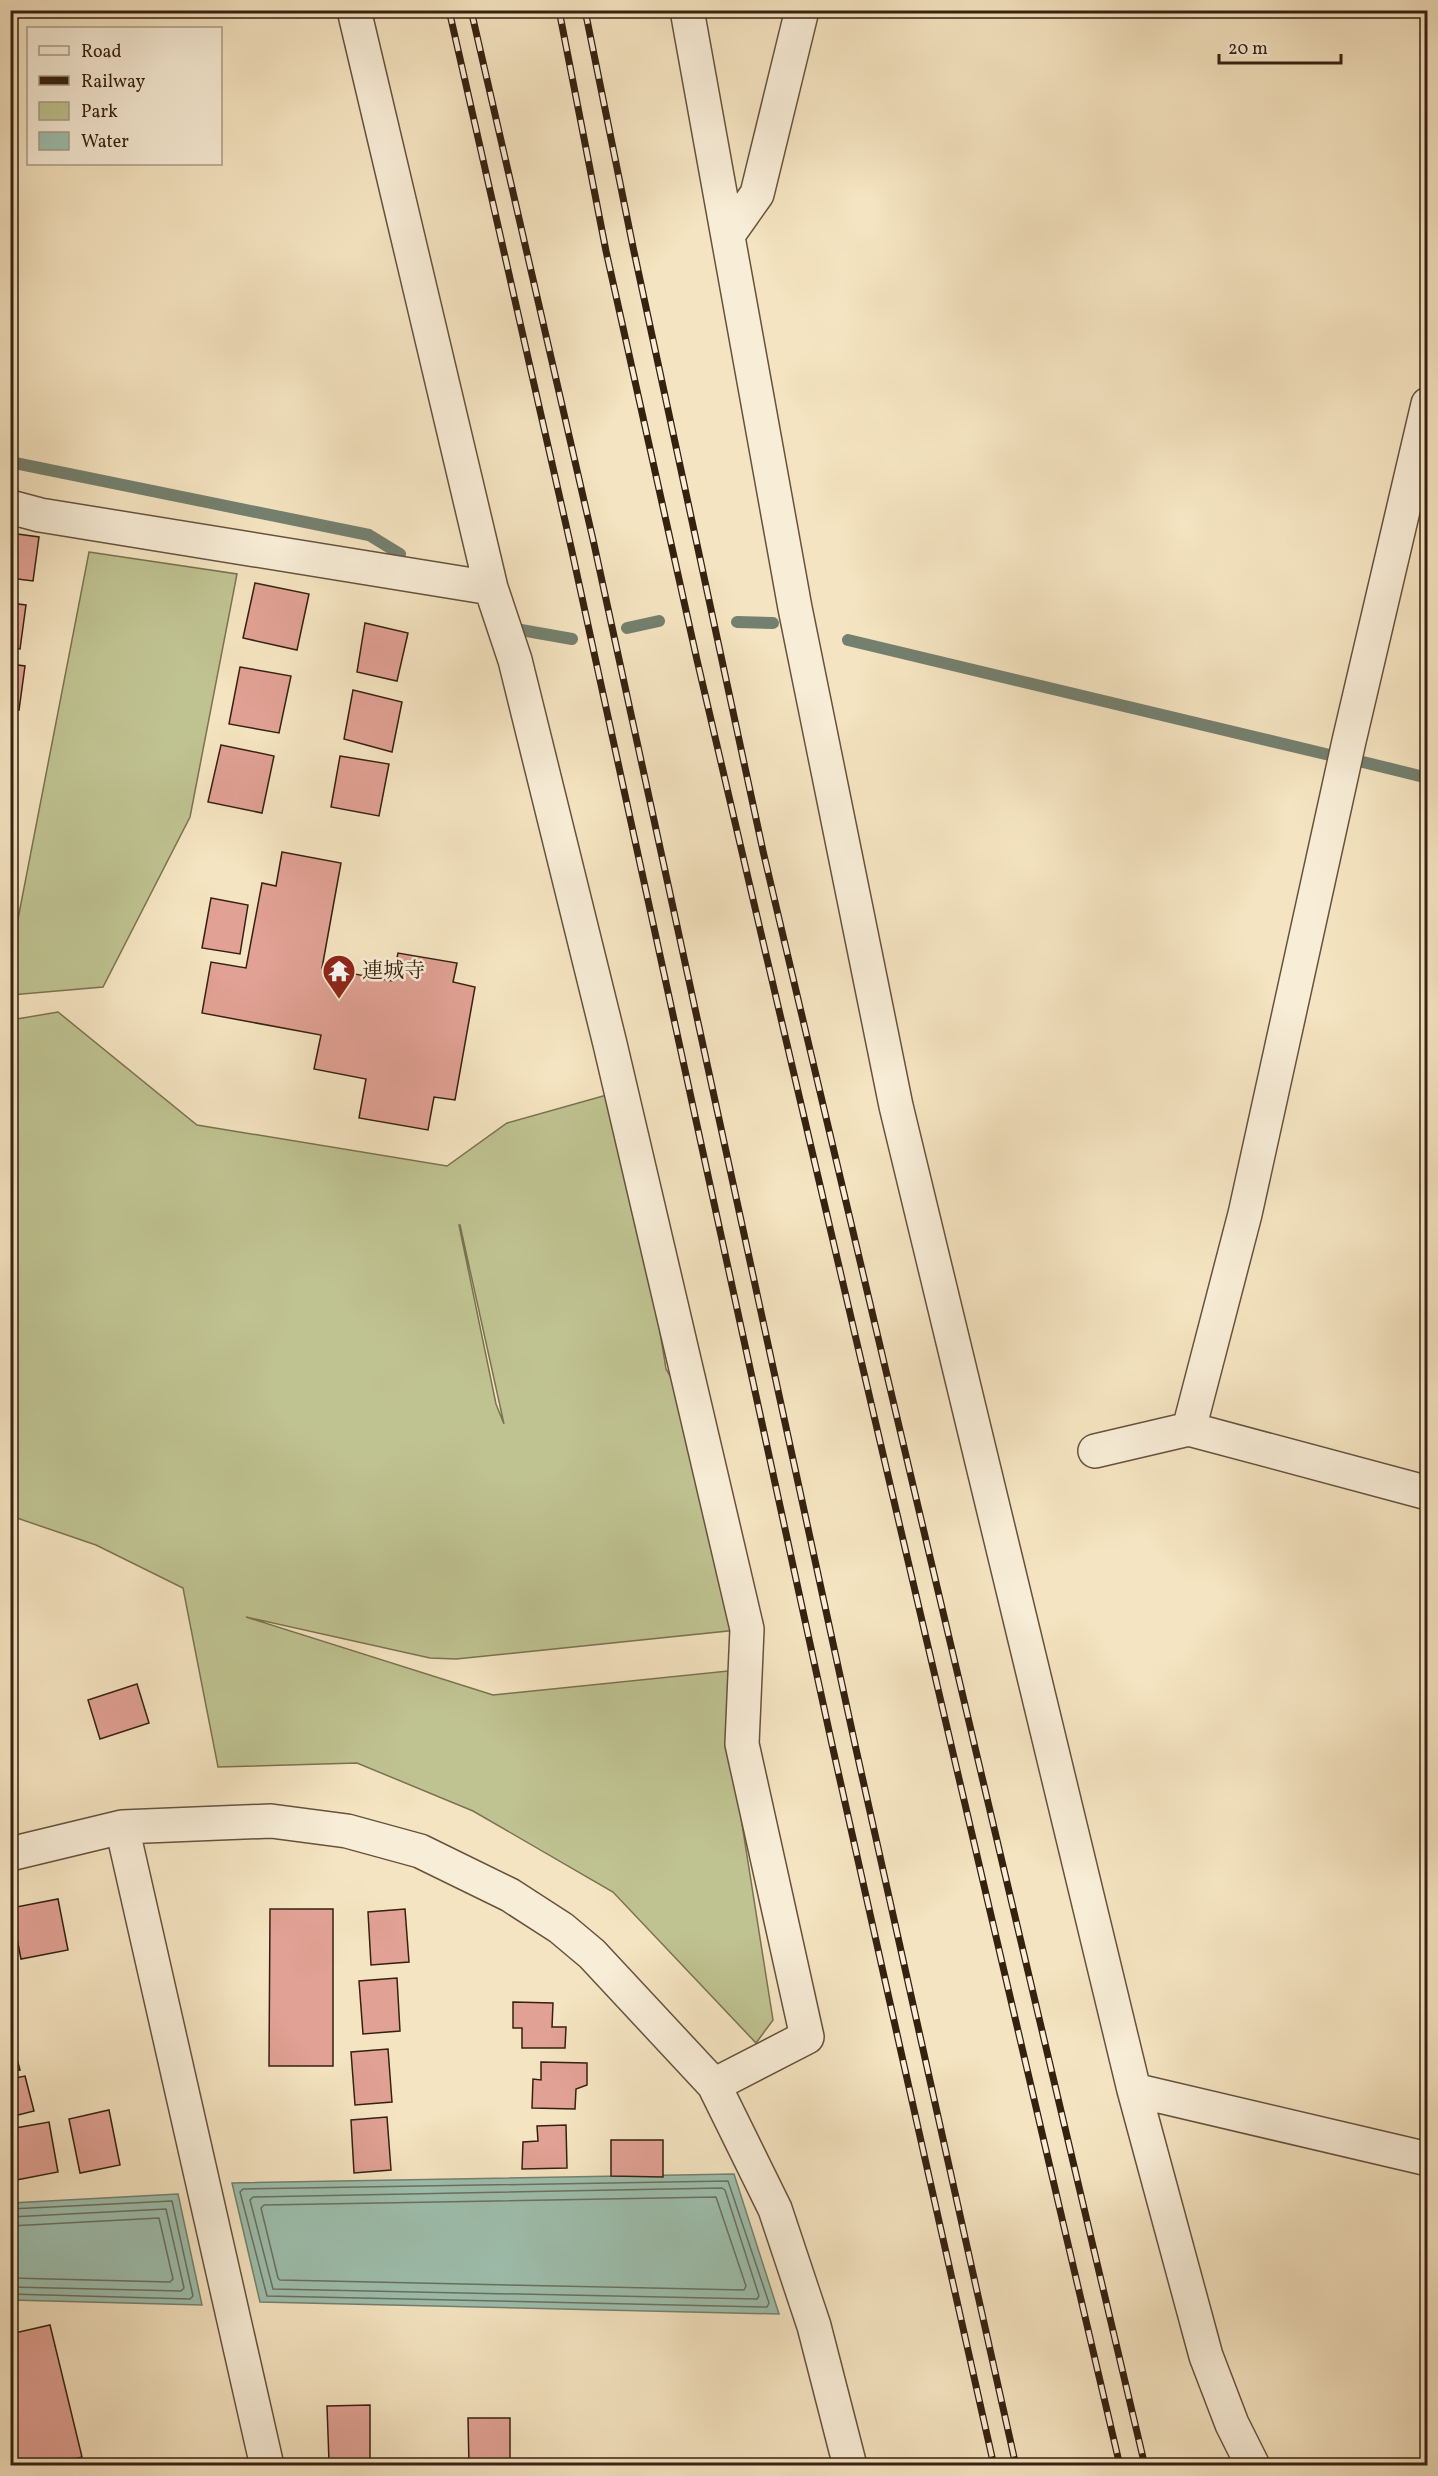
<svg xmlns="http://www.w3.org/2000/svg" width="1438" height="2476" viewBox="0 0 1438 2476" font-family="Vollkorn,'Noto Serif JP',serif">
<rect width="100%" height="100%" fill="#f5e4c1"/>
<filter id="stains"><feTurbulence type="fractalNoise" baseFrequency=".00333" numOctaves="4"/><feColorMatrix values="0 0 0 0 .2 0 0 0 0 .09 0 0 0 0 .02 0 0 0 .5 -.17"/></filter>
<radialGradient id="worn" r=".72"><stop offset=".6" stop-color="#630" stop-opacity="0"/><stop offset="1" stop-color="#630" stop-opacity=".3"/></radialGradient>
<path fill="#bfc391" stroke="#7a7251" stroke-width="1.5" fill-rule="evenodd" d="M89 552 237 574 190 817 103 987 11 995V955Z
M58 1012 197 1125 447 1166 507 1123 621 1091 666 1369 697 1421 747 1629 456 1659 430 1658 246 1617 493 1695 728 1671 729 1742 773 2020 756 2043 613 1892 473 1811 357 1763 218 1767 183 1588 96 1545 11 1516V1020ZM459 1225H460L504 1424 496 1404Z"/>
<path fill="#9dbfae" stroke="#74806f" stroke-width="1.5" d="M734 2174 779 2314 260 2302 232 2183Z
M178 2194 202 2305 11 2300V2203Z"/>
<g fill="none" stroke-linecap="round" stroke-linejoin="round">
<path stroke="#6a7060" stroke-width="1.5" d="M728 2181 769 2303 767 2307 267 2296 240 2192 243 2189Z
M722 2188 725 2190 759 2296 757 2299 273 2289 250 2200 253 2197Z
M716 2197 746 2286 744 2290 280 2280 278 2278 261 2208 264 2205Z
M10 2209 172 2201 193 2296 190 2299 10 2294
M10 2217 166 2209 184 2288 181 2291 10 2287
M10 2226 159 2218 173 2279 170 2282 10 2278"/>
<path stroke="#74806f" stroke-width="12" d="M10 462 369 535 400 554
M737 622 773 623
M627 628 659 621
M521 630 572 639
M848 640 1338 757
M1363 762 1428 778"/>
</g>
<path fill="#e1a194" stroke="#362111" stroke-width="1.5" d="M10 533 39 537 33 581 10 578Z
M255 583 309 594 297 650 243 638Z
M10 603 26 605 20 649 10 648Z
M365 623 408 633 397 681 357 672Z
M10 664 25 666 19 710 10 708Z
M240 667 291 676 279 733 229 724Z
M353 690 402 702 392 752 344 739Z
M221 745 274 756 262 813 208 802Z
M340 756 389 764 379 816 331 807Z
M282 852 341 863 322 968 392 981 398 953 457 963 453 982 475 987 455 1100 434 1097 428 1130 359 1118 366 1079 314 1069 321 1035 202 1013 211 962 246 968 262 883 276 886Z
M211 898 248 905 240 954 202 948Z
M137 1684 149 1723 100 1739 88 1700Z
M58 1899 68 1950 21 1959 11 1908Z
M270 1909H333V2066H269Z
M405 1909 409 1962 371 1965 368 1912Z
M397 1978 400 2031 363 2034 359 1981Z
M513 2002 553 2003 552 2027H566L565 2048H522V2028H513Z
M10 2035 20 2070 10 2072Z
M388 2049 392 2102 355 2105 351 2052Z
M541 2062 587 2063V2085L576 2089 575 2109 532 2108 533 2079 541 2080Z
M25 2076 34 2111 10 2117V2079Z
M109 2110 120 2165 80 2173 69 2119Z
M387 2117 391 2170 354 2173 351 2120Z
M49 2122 58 2172 11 2181 10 2129Z
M566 2125 567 2168 522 2169 523 2142 538 2141 537 2126Z
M611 2140H663V2177L611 2176Z
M50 2325 82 2457 46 2466H10V2334Z
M370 2405V2461L329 2462 327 2406Z
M468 2418H510V2466H469Z"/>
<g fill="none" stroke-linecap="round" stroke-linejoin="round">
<g stroke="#66523d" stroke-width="36">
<path id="minor" d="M354 10 491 588 515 660 610 1044 747 1629 742 1744 807 2037 714 2085
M687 10 795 608 896 1106 1134 2090 1206 2356 1232 2424 1253 2466
M728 235 757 194 802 10
M10 507 40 515 491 588
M1189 1429 1245 1214 1349 741 1428 404
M1095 1451 1189 1429 1428 1493
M122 1827 267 2466
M10 1854 122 1827 271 1821 347 1831 420 1851 510 1895 561 1928 592 1954 714 2085 775 2209 814 2326 850 2466
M1134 2090 1428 2159"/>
</g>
<use href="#minor" stroke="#f8edd7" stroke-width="33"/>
<g stroke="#362111" stroke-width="7">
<path id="rail" d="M449 10 571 547 833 1749 994 2466
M471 10 594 544 856 1749 1016 2466
M559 10 606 251 697 660 1120 2466
M585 10 633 247 763 851 1145 2466"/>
</g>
<use href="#rail" stroke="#f8edd7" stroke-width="4.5" stroke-dasharray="14" stroke-linecap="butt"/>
</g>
<defs>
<g id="temple-pin" transform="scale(1.725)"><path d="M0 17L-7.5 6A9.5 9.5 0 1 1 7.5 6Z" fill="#8f2418" stroke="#f8edd7"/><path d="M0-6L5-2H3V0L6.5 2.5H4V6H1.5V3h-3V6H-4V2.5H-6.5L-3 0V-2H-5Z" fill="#fff"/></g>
</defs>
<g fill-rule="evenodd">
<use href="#temple-pin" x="339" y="971"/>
</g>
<g text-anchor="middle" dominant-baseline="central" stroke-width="5" stroke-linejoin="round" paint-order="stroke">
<g font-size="21" fill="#362111" stroke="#f8edd7" text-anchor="start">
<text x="362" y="971">連城寺</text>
</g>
</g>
<rect width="1438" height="2476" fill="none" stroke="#f5e4c1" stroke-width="36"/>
<rect x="12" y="12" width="1414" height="2452" fill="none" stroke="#362111" stroke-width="3"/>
<rect x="18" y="18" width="1402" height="2440" fill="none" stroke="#362111" stroke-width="1.5"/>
<rect x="27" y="27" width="195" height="138" fill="#f8edd7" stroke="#aa9b88" stroke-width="1.5"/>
<rect x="39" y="46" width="30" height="9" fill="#f8edd7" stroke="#aa9b88" stroke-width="1.5"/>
<text x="81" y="57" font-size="18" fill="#362111">Road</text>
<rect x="39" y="76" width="30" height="9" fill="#362111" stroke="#aa9b88" stroke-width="1.5"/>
<text x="81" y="87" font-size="18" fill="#362111">Railway</text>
<rect x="39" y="102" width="30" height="18" fill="#bfc391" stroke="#aa9b88" stroke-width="1.5"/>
<text x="81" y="117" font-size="18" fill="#362111">Park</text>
<rect x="39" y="132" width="30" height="18" fill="#9dbfae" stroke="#aa9b88" stroke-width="1.5"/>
<text x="81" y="147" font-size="18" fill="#362111">Water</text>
<path d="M1219 54v9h122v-9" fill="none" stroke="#362111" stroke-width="3"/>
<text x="1228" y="54" font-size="18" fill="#362111" stroke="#f8edd7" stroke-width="4.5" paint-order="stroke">20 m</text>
<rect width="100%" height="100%" filter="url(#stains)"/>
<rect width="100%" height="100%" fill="url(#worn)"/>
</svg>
